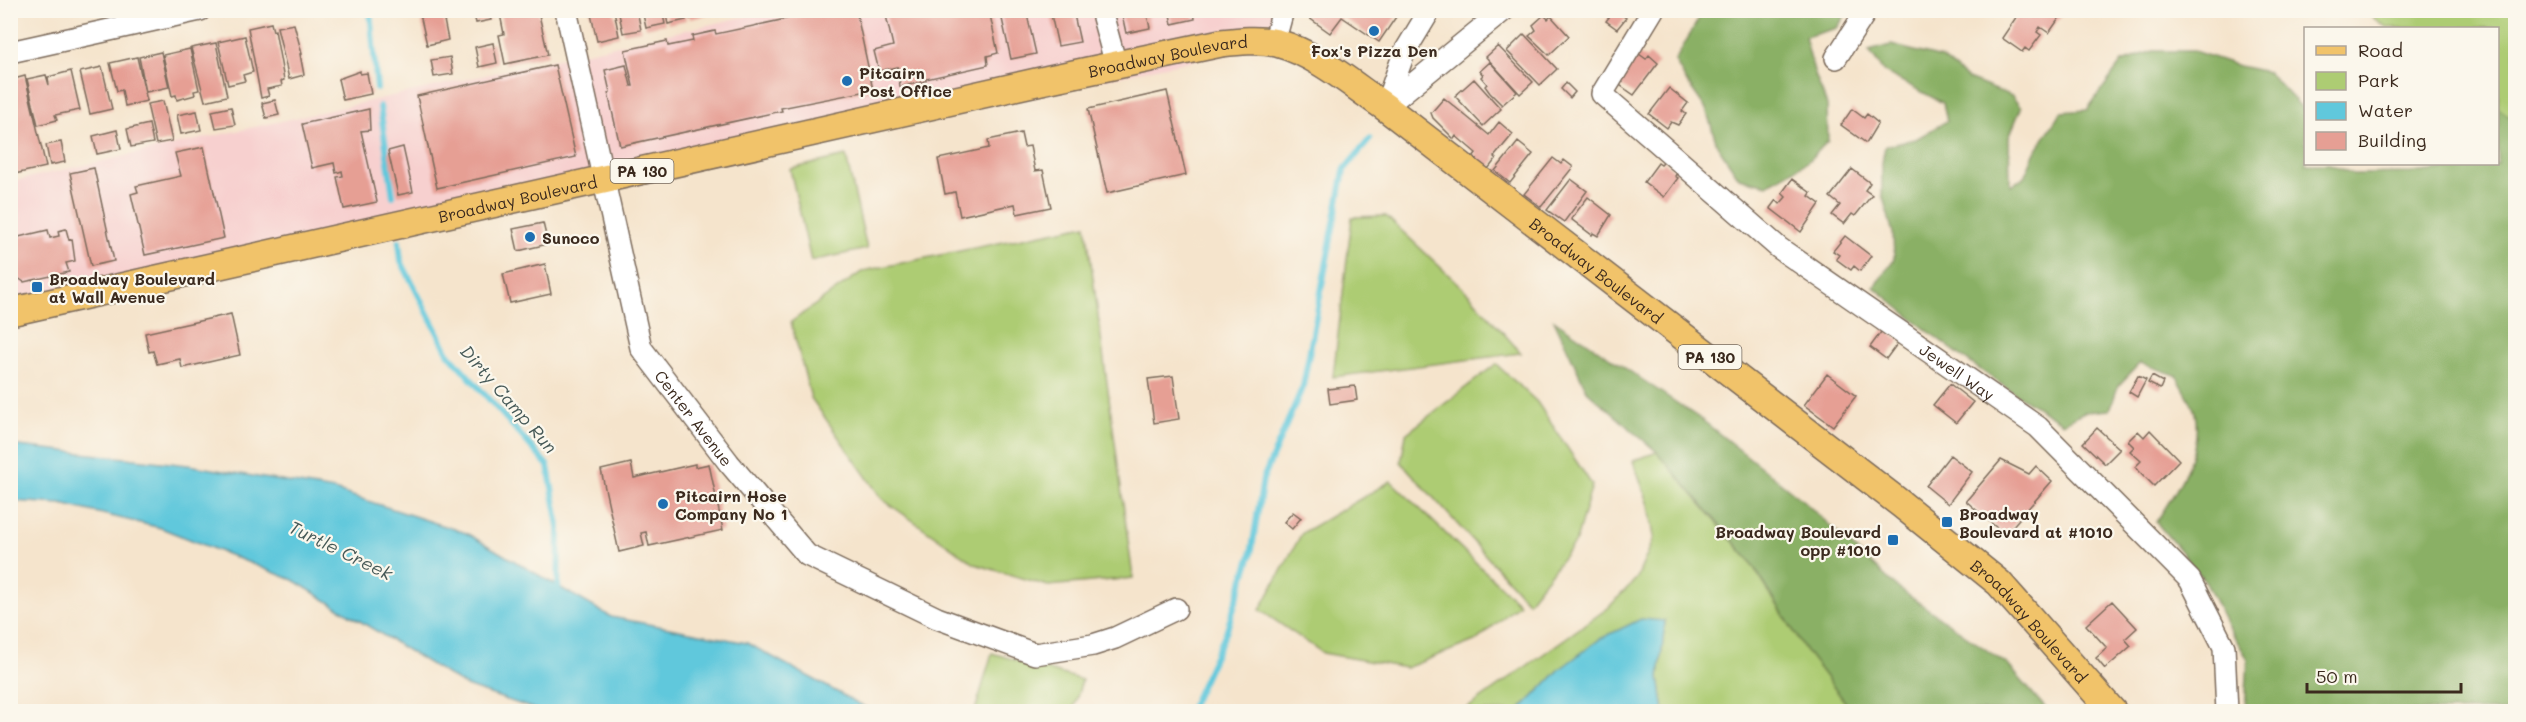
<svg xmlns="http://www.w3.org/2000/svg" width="2526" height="722" viewBox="0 0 2526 722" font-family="Mali,sans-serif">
<rect width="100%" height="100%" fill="#fbf7ec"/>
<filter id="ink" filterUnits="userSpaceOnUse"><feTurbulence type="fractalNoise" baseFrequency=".0167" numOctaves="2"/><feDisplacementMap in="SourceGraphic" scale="12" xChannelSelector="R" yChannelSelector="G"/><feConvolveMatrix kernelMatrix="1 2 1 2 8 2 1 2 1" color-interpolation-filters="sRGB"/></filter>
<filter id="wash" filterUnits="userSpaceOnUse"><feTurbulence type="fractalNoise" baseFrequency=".008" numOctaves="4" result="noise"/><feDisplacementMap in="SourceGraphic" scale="24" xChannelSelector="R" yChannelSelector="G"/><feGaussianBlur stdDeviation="1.35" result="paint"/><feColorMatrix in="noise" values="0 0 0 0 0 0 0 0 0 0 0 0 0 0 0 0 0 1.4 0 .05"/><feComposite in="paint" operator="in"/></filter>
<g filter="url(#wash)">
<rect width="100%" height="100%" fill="#f5e4cc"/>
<path fill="#f7d0cf" d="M770 11H1283L1274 43 11 312 10 182Z"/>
<path fill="#adcc73" stroke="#747b48" stroke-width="1.5" d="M2363 11H2515V121L2498 108V28H2388Z
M846 156 867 249 811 261 790 169Z
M1386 216 1470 295 1521 353 1333 377 1352 217Z
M1086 225 1133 578 1048 586 975 564 882 499 811 398 791 322 863 271Z
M1496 364 1537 402 1592 485 1576 541 1528 602 1401 462 1406 434Z
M1657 452 1749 560 1806 651 1852 711H1664L1659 678 1665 621 1560 669 1519 711 1462 712 1608 608 1637 578 1654 538 1649 505 1633 461Z
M1391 481 1519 604 1477 640 1406 668 1323 653 1260 610 1302 533Z
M992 653 1082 680 1073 711H975Z"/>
<path fill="#8ab065" stroke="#626d42" stroke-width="1.5" d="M1703 11H1848L1837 28 1805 37 1814 72 1827 105 1828 141 1806 163 1767 185 1739 178 1717 145 1706 109 1685 79 1675 61Z
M1891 45 1942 58 1968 79 2012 96 2021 108 2009 137 2010 185 2023 179 2035 152 2061 112 2087 110 2122 62 2153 51H2194L2239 66 2268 72 2305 111 2306 164H2330L2353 174 2411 173 2498 164V108L2515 121V711H2245L2248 659 2227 625 2206 582 2156 522C2176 492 2203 452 2195 413 2192 401 2182 386 2176 375L2140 363 2118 386 2110 410 2084 412 2063 423C1994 383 1935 339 1874 287L1894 259 1893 233 1882 194V163L1885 146 1916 139 1947 121 1943 103 1884 72 1869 51Z
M1554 320 1702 420 1800 498 1898 588 2008 665 2048 711H1852L1806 651 1751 562 1657 452 1587 391Z"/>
<path fill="#60c8dc" stroke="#4e797d" stroke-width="1.5" d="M10 445 188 465 334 490 466 533 611 617 747 643 872 711H540L466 686 293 580 161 528 61 504 11 501Z
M1641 619 1665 621 1659 678 1664 711H1519L1560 669 1600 639Z"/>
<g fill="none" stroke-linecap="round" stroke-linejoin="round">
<path stroke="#60c8dc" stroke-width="6" d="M370 10 377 89
M1471 11V10
M380 106 393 196
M399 242 401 261 448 353 548 466 559 527 558 593
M1189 712 1226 632 1251 555 1263 479 1303 386 1344 170 1370 139"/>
</g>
<g id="blocks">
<path fill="#e69f94" d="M419 10H442L448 40 427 45Z
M466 10H488L491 20 476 23 474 15 468 16Z
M517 10H538L548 55 505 64 499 35 504 34 500 14Z
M590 10H614L619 36 597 41Z
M632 10H637L641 30 623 33 619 14Z
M642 10H662L665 24 646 28Z
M665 10H684L686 20 668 24Z
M688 10H706L707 15 690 19Z
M808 10H856L873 90 781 108 782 111 620 146 608 93 610 92 605 70 626 65 631 86H633L625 50 667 41 668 46 693 41 692 36 715 31 716 34 809 14Z
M890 10H989L998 53 987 56 988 65 926 79V81L900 87 898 67 879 71 874 51 893 46 885 11Z
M1000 10H1026L1036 54 1011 59Z
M1050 10H1073L1080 42 1058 46Z
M1121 10H1146L1150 28 1126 33Z
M1169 10H1194L1195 19 1172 24Z
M1298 10H1398L1400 11 1379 42 1342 17 1330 33Z
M1615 10 1626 18 1617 29 1606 21Z
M2021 10H2065L2049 33 2040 27 2037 32 2041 35 2029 51 2025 48 2022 52 2002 38Z
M1544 15 1548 19 1551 16 1569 36 1549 55 1529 36 1536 30 1533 25Z
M271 23 273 31 275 30 284 80 281 81 282 86 267 89 269 96 261 98 248 28Z
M294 24 302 54H300L304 75 289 79 277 27Z
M1524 34 1557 69 1540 85 1507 51Z
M245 36 253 72 243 75 245 81 228 85 218 42Z
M216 43 227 96 205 101 191 48Z
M493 43 497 63 479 67 475 47Z
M1498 46 1533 82 1520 94 1486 57Z
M190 49 199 90 194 91 195 95 177 100 176 95 172 96 163 55Z
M161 52 169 87 146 92 139 57Z
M1639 54 1646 59 1649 55 1658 63 1634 95 1617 83Z
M137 57 147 101 125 106 122 90 117 91 110 63Z
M450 57 453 74 434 77 431 60Z
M1490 62 1517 92 1502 105 1490 93 1485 86 1487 84 1481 77 1483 75 1480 71Z
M555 65 576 157 437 188 417 96Z
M102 67 112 109 90 114 80 72Z
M71 71 80 110 55 115 57 120 38 125 27 79 46 75 49 85 48 77Z
M360 71V74L367 73 371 94 343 100 338 79Z
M25 76 46 167 10 175V80Z
M1474 79 1501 109 1483 126 1455 96Z
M1566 83 1575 92 1570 98 1561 89Z
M1669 88 1688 103 1682 111 1686 114 1678 125 1671 122 1667 128 1649 114Z
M1167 91 1186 175 1107 193 1088 109Z
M1444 98 1489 135 1499 122 1513 134 1494 157 1496 159 1488 169 1473 157 1476 153 1456 136 1454 139 1433 118 1431 113Z
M275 100 279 115 266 118 262 103Z
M163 101 172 141 156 144 147 104Z
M231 107 235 125 216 128 212 111Z
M369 109 370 130 361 131 377 202 344 209 337 177 343 176 342 171 336 173 334 163 312 168 302 124Z
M1852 109 1864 118 1867 114 1878 123 1866 143 1841 125Z
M197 111 201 130 181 134 177 115Z
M149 124 153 143 131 147 127 129Z
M117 130 121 149 97 154 93 136Z
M1021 133 1024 147 1030 146 1035 171 1043 170 1051 207 1017 214 1015 204 960 216 955 192 945 194 938 159 989 148 988 140Z
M61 142 65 162 50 165 46 145Z
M1518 142 1533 154 1510 183 1495 171Z
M204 147 224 238 145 255 131 194 138 192 136 186 181 176 175 153Z
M403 147 413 192 398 195 388 151Z
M1553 158 1561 164 1564 160 1573 167 1541 207 1524 194Z
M1664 162 1677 173 1675 176 1678 178 1664 197 1644 182 1658 163 1661 165Z
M94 168 114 261 91 266 70 173Z
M1852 169 1870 183 1865 190 1872 195 1855 216 1852 214 1844 224 1832 215 1840 205 1830 197Z
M1571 179 1587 191 1564 222 1547 210Z
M1792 179 1811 193 1809 196 1820 204 1801 232 1770 208 1776 200 1780 204 1786 197 1782 193Z
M1588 197 1611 215 1598 236 1593 233 1592 235 1571 219Z
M543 223 548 244 518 251 513 229Z
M66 229 69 240 72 239 75 261 66 263 69 272 24 282 18 278 15 279 10 239 48 230 50 238 59 236 58 231Z
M1845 236 1871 256 1860 271 1854 266 1851 270 1836 259 1839 255 1833 251Z
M545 264 551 294 510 303 503 274Z
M231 314 240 355 182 368 180 359 157 364 153 351 149 352 145 333Z
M1884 328 1900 340 1886 359 1870 347Z
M1827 374 1856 396 1833 426 1804 405Z
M1173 376 1179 419 1154 423 1148 379Z
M2138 376 2146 380 2137 397 2129 392Z
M2152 376 2163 382 2160 389 2148 383Z
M1950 384 1973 402 1956 423 1933 405Z
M1355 386 1357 400 1330 404 1328 389Z
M2097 428 2120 449 2105 464 2083 443Z
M2150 430 2179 460 2154 486 2135 467 2141 461 2130 451 2134 447 2128 441 2138 431 2144 437Z
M1950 455 1972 472 1948 504 1926 486Z
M2001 460 2029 474 2036 466 2052 481 2005 535 1966 501Z
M631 463 634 478 695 464V467L709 464 723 530 649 546 646 532 641 533 644 546 619 552 601 470Z
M1293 512 1301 518 1292 529 1284 522Z
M2112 601 2137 628 2125 639 2131 646 2105 669 2096 658 2107 648 2086 625Z"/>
</g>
</g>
<g filter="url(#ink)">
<use href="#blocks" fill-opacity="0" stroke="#7c6b5b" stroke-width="1.5"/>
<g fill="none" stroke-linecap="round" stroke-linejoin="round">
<g stroke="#7c6b5b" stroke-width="24">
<g id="minor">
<path id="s1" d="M566 10 641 348 729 463 807 555 937 618 1035 654 1093 645 1115 638 1176 609"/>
<path d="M1101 10 1116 65"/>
<path id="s2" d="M1653 10 1602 94 1779 248 2038 427 2190 580 2224 647 2227 712"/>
<path d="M1274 43 1283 10"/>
<path d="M10 52 200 10"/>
<path d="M1836 58 1867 10"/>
<path d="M1385 107 1504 10"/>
<path d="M1385 107 1404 53 1430 10"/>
</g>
</g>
<g stroke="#7c6b5b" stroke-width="30">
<g id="major">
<path id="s3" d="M10 312 1050 79 1221 43C1239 41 1258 39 1277 43 1317 54 1351 84 1385 107L1901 504 1999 583 2113 712"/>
</g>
</g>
<use href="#minor" stroke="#fff" stroke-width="21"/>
<use href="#major" stroke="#f1c36a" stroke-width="27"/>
</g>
</g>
<g fill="#1f6fb2" stroke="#fbf7ec" stroke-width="2">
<circle cx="1374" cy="31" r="6"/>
<circle cx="847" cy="81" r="6"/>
<circle cx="530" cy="237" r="6"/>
<rect x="31" y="281" width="12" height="12" rx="3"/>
<circle cx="663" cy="504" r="6"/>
<rect x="1941" y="516" width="12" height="12" rx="3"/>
<rect x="1887" y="534" width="12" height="12" rx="3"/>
</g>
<g text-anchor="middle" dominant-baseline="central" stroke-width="4.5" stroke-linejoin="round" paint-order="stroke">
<g fill="#fbf7ec" stroke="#75685c" stroke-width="1.5">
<rect x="610.5" y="159" width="63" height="24" rx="4.5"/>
<rect x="1678.5" y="345" width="63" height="24" rx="4.5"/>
</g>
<g font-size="15" font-weight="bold" fill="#3b2a1e">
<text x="642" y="171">PA 130</text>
<text x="1710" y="357">PA 130</text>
</g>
<g font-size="16" font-weight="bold" fill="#3b2a1e" stroke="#fbf7ec" text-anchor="start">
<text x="1374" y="50" text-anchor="middle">Fox's Pizza Den</text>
<text x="859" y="72">Pitcairn<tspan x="859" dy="18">Post Office</tspan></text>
<text x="542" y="237">Sunoco</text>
<text x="49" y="278">Broadway Boulevard<tspan x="49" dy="18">at Wall Avenue</tspan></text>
<text x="675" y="495">Pitcairn Hose<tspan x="675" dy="18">Company No 1</tspan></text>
<text x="1959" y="513">Broadway<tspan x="1959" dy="18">Boulevard at #1010</tspan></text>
<text x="1881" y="531" text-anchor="end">Broadway Boulevard<tspan x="1881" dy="18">opp #1010</tspan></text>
</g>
<g font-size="16" fill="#3b2a1e" stroke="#fbf7ec">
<text stroke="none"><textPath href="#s3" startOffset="1186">Broadway Boulevard</textPath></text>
<text stroke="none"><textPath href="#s3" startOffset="520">Broadway Boulevard</textPath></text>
<text stroke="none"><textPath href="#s3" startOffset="1690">Broadway Boulevard</textPath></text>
<text stroke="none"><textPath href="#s2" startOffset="550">Jewell Way</textPath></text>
<text stroke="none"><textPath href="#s1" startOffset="434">Center Avenue</textPath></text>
<text stroke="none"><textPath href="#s3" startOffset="2248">Broadway Boulevard</textPath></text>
</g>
<g font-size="18" font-style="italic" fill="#465957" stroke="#fbf7ec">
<text transform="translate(509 399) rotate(49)">Dirty Camp Run</text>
<text transform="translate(341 550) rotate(26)">Turtle Creek</text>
</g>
</g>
<rect width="2526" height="722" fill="none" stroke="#fbf7ec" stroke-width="36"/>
<rect x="2304" y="27" width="195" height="138" fill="#fbf7ec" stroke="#aea59a" stroke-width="1.5"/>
<rect x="2316" y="46" width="30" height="9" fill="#f1c36a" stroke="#aea59a" stroke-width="1.5"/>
<text x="2358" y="57" font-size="18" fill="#3b2a1e">Road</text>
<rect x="2316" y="72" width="30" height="18" fill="#adcc73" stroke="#aea59a" stroke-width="1.5"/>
<text x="2358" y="87" font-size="18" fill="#3b2a1e">Park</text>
<rect x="2316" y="102" width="30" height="18" fill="#60c8dc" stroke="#aea59a" stroke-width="1.5"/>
<text x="2358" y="117" font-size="18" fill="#3b2a1e">Water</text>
<rect x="2316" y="132" width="30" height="18" fill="#e69f94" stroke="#aea59a" stroke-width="1.5"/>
<text x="2358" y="147" font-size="18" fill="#3b2a1e">Building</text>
<path d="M2307 683v9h154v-9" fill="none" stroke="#3b2a1e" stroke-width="3"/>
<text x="2316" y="683" font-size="18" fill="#3b2a1e" stroke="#fbf7ec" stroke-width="4.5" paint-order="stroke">50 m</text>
</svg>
